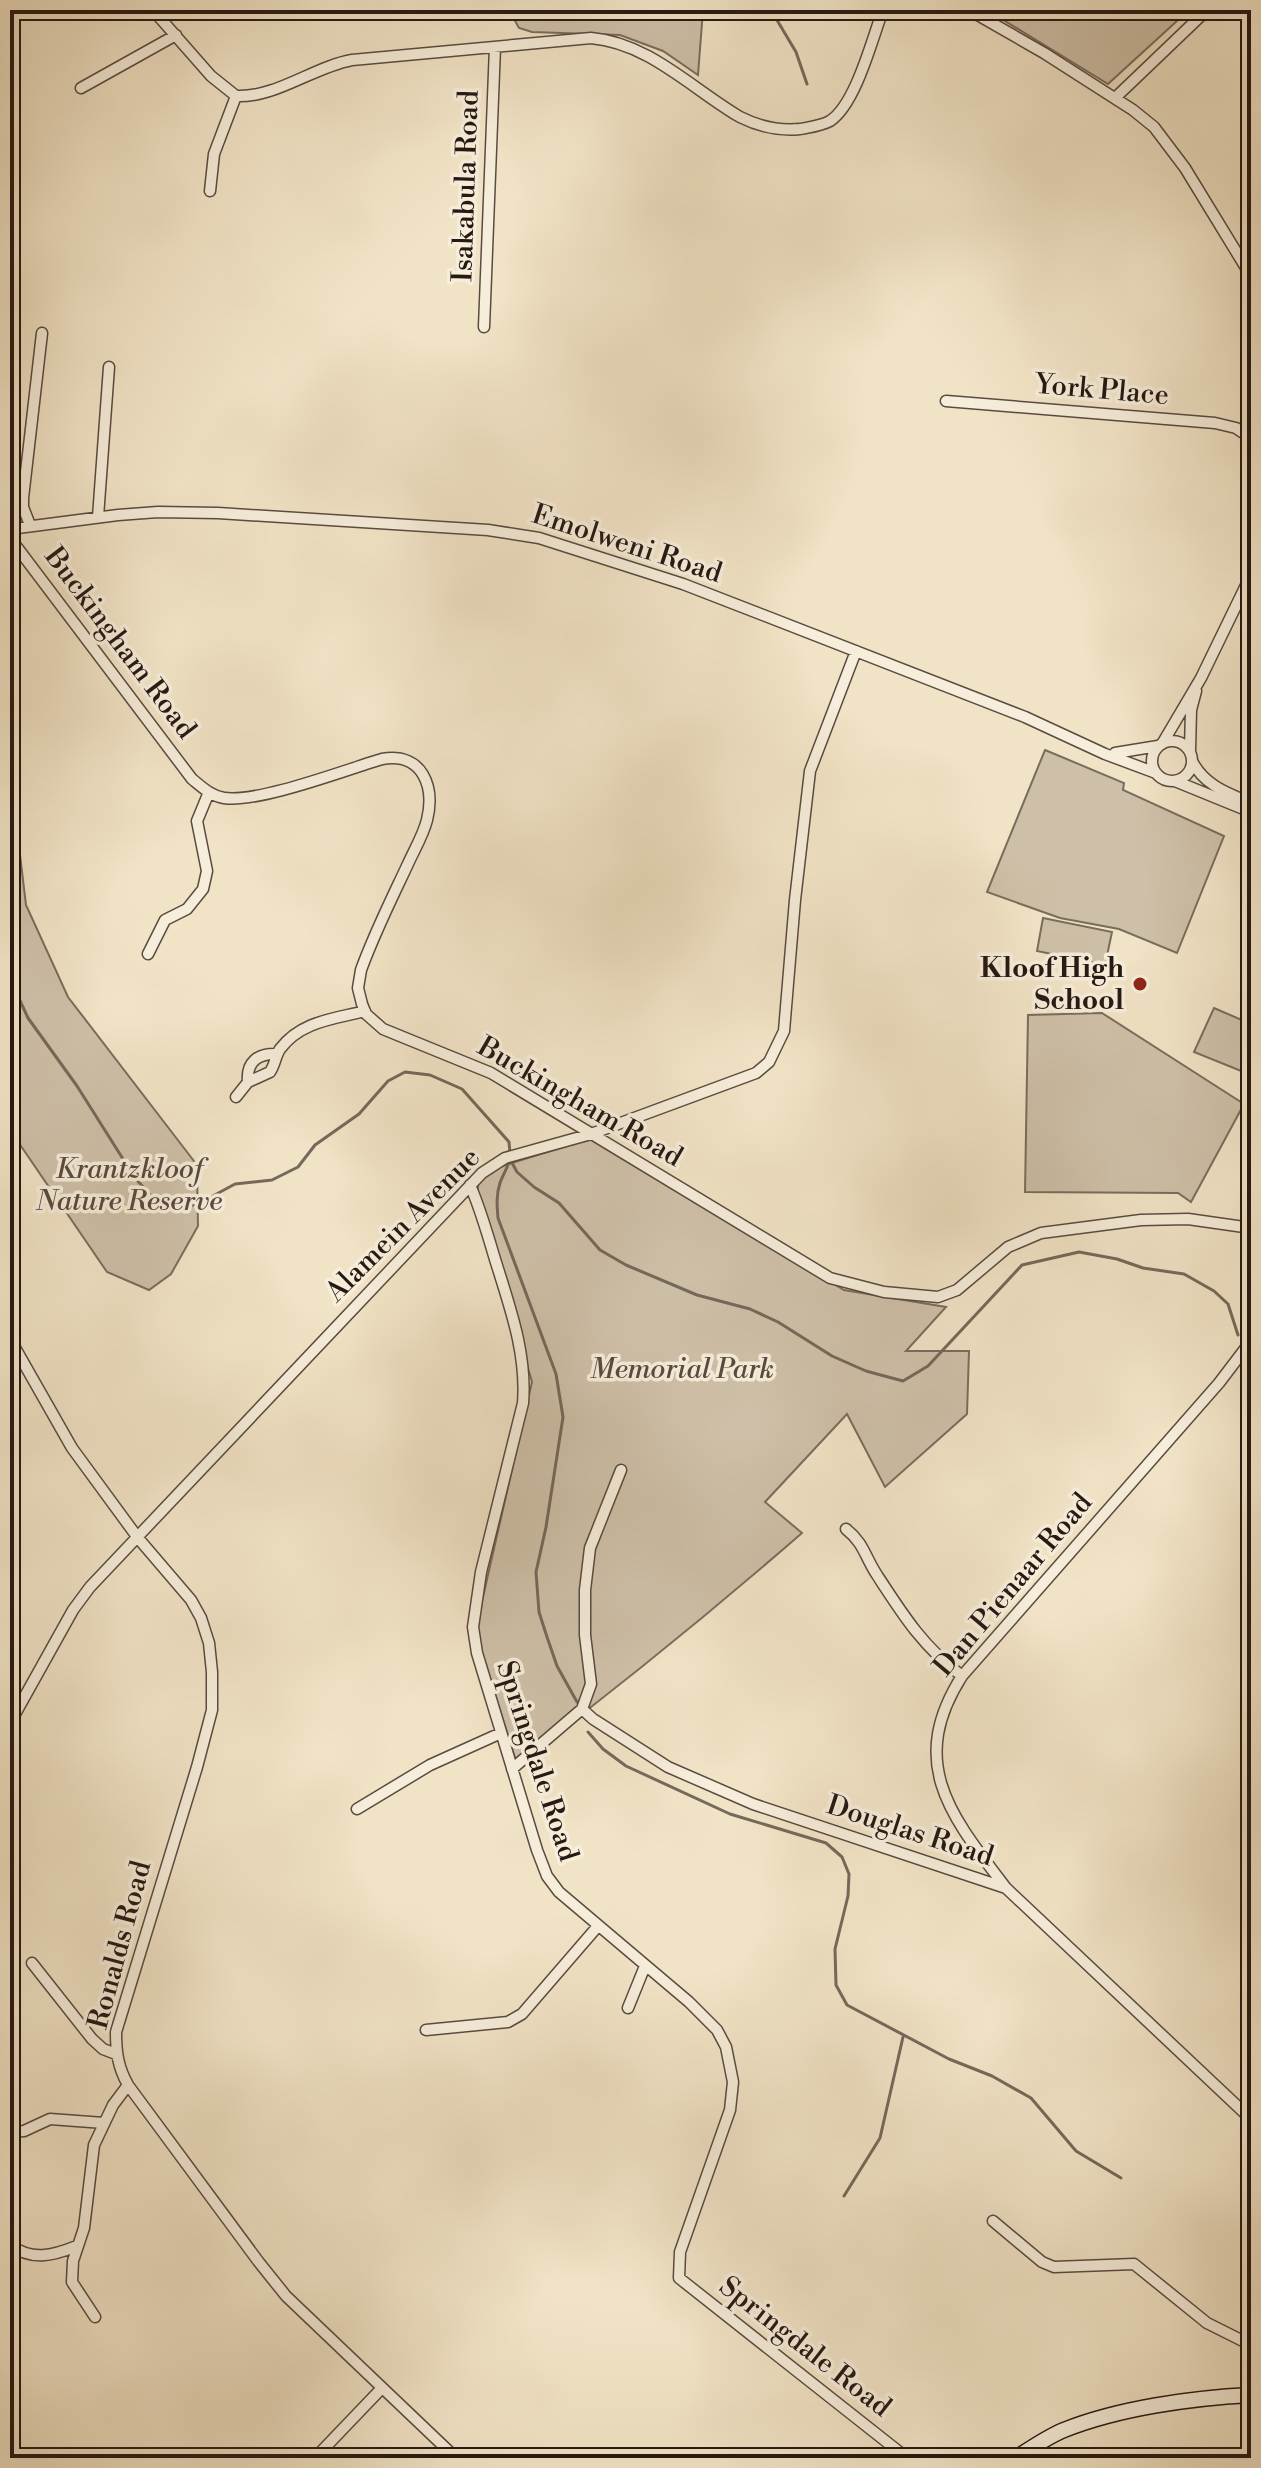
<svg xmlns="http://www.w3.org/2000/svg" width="1261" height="2468" viewBox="0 0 1261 2468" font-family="'Libre Bodoni',serif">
<rect width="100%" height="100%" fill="#f1e3c6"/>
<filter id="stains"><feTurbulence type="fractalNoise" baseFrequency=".0025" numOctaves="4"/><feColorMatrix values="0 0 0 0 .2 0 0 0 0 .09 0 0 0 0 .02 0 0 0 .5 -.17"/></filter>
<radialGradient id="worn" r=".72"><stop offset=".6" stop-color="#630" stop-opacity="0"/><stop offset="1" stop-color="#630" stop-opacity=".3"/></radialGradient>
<path fill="#cec0a8" stroke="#7a6c5e" stroke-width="2" d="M509 10H703L698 75 663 51 620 35 532 32 519 28Z
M987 10H1189L1108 84Z
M1045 750 1124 783 1123 790 1224 836 1177 953 1119 929 1060 918 987 892Z
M10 771 26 905 68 997 197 1165 198 1226 171 1274 149 1290 107 1272 10 1130Z
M1043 918 1112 932 1105 965 1037 951Z
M1214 1008 1251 1024V1075L1194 1052Z
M1102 1013 1244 1104 1191 1202 1178 1193 1025 1192 1028 1015Z
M592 1138 844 1290 946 1307 906 1351H969L967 1414 885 1487 847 1414 765 1502 802 1533C710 1613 615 1690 517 1764L475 1632 532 1382 478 1196V1182L483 1172Z"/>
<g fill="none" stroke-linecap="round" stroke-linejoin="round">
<path stroke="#76685a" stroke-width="3" d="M771 10 796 52 807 84
M10 979 28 1018 77 1086 135 1178 154 1199 179 1208 198 1204 235 1184 272 1180 298 1167 315 1145 359 1114 388 1081 405 1072 430 1075 462 1089 509 1142 510 1153
M510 1158C508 1168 503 1174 500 1183 496 1195 497 1206 498 1218L556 1374 563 1417 546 1527 536 1572 539 1612 547 1637 557 1666 577 1702
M511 1161 517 1172 534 1187 559 1203 600 1250 626 1265 697 1295 750 1309 778 1322 832 1356 866 1371 903 1381 928 1366 1022 1265 1079 1252 1117 1259 1143 1268 1184 1274 1214 1291 1228 1304 1238 1335
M588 1732 603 1749 626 1766 730 1814 826 1843 842 1857 849 1874 848 1896 835 1949 836 1985 847 2005 949 2059 992 2076 1031 2098 1076 2151 1121 2178
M844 2196 880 2138 903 2037"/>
<g stroke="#594b40" stroke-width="13">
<path id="minor" d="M153 10 211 76 236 96C276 98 313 67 352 60L591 38C649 43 692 89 740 117 758 126 780 131 800 129 810 127 821 126 830 121 856 104 872 39 883 10
M969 10 1044 53 1133 110 1154 127 1185 168 1251 276
M81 88 176 35
M1115 98 1207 10
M210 191 214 154 236 96
M484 327 495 47
M946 401 1215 423 1236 428 1251 438
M98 517 109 367
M30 525 23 507V498L42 333
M10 529 118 515 158 512 218 513 488 530 539 538 683 584 763 615 1025 717 1105 754 1156 773
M10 538 192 779C202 787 211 796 224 798 259 803 345 770 382 759 423 752 435 787 427 820 423 836 413 852 407 866 391 900 374 934 361 970L358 988 362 1004 366 1014 383 1029 491 1073 830 1278 884 1292 938 1297 957 1290 1008 1247 1041 1233 1141 1220 1188 1219 1251 1228
M1152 761a20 20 0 1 1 40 0a20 20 0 1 1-40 0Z
M1162 744 1201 678 1251 575
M1190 750 1191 710 1196 691
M1115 753 1158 746
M1192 761C1204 785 1227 793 1251 803
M1175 781 1251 812
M148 954 165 920 187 909 203 889 207 871 197 821 209 792
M248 1082C246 1062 258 1053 277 1054
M236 1097 248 1082 270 1072C275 1065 275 1057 280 1049 301 1021 334 1019 365 1011
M470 1185C480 1208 487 1232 494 1256 509 1305 527 1352 523 1403L481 1572 473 1627 477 1653 537 1850 547 1876 559 1892 689 2002 717 2030 726 2047 733 2082 730 2110 680 2252 679 2278 907 2458
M10 1339 72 1448 138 1538 191 1600 201 1618 209 1643 212 1672V1710L197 1767 116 2032C116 2053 118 2067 128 2085L258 2261 286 2296 456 2458
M846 1529C864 1543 865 1557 877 1575 903 1615 923 1647 962 1676
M582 1709 591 1684 585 1635V1590L590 1548 621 1470
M10 1723 73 1610 90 1587 482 1173 505 1158 591 1134 756 1073 769 1062 784 1031 795 900 810 771 856 651
M512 1769 582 1709 593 1719 668 1767 753 1804 1006 1888 1251 2119
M357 1809 430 1765 501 1733
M1006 1888C952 1817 906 1764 962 1676L1219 1383 1251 1341
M32 1963 92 2039 103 2049 116 2054
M628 2008 645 1966
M426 2030 508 2022 522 2014 598 1926
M10 2132 24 2131 50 2119 104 2123
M993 2221 1042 2262 1054 2267 1134 2264 1207 2323 1251 2345
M10 2245C32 2261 52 2256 77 2246
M95 2317 72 2282 73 2261 84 2228 94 2145 113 2105 128 2085
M315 2458 381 2389"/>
</g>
<g stroke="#261813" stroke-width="17">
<path id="secondary" d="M1016 2458C1031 2448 1047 2437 1064 2430 1119 2408 1192 2398 1251 2395"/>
</g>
<use href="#minor" stroke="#f6edda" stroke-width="10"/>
<use href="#secondary" stroke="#f6edda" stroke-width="14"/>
</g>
<circle fill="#8f2418" stroke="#f6edda" stroke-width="3" cx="1140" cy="984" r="8"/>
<g text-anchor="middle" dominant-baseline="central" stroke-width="7" stroke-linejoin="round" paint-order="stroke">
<g font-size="28" fill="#261813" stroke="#f6edda">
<text transform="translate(466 186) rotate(-88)">Isakabula Road</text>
<text transform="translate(1102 390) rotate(5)">York Place</text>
<text transform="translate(627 544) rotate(18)">Emolweni Road</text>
<text transform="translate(120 643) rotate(53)">Buckingham Road</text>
<text transform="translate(580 1102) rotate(30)">Buckingham Road</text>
<text transform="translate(403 1225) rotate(-45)">Alamein Avenue</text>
<text transform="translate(1013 1585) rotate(-50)">Dan Pienaar Road</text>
<text transform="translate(537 1761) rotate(72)">Springdale Road</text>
<text transform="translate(910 1831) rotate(18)">Douglas Road</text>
<text transform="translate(120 1945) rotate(-75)">Ronalds Road</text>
<text transform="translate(805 2347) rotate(38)">Springdale Road</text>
</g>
<g font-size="28" font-weight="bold" fill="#261813" stroke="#f6edda" text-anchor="end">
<text x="1124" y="968">Kloof High<tspan x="1124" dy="32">School</tspan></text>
</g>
<g font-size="28" font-style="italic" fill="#584a40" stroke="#f6edda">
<text x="129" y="1169">Krantzkloof<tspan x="129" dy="32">Nature Reserve</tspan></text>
<text x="682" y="1369">Memorial Park</text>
</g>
</g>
<rect width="1261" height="2468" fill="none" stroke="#f1e3c6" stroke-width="40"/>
<rect x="12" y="12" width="1237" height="2444" fill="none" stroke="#261813" stroke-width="4"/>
<rect x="20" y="20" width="1221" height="2428" fill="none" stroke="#261813" stroke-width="2"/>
<rect width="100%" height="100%" filter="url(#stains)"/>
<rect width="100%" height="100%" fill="url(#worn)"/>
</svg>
